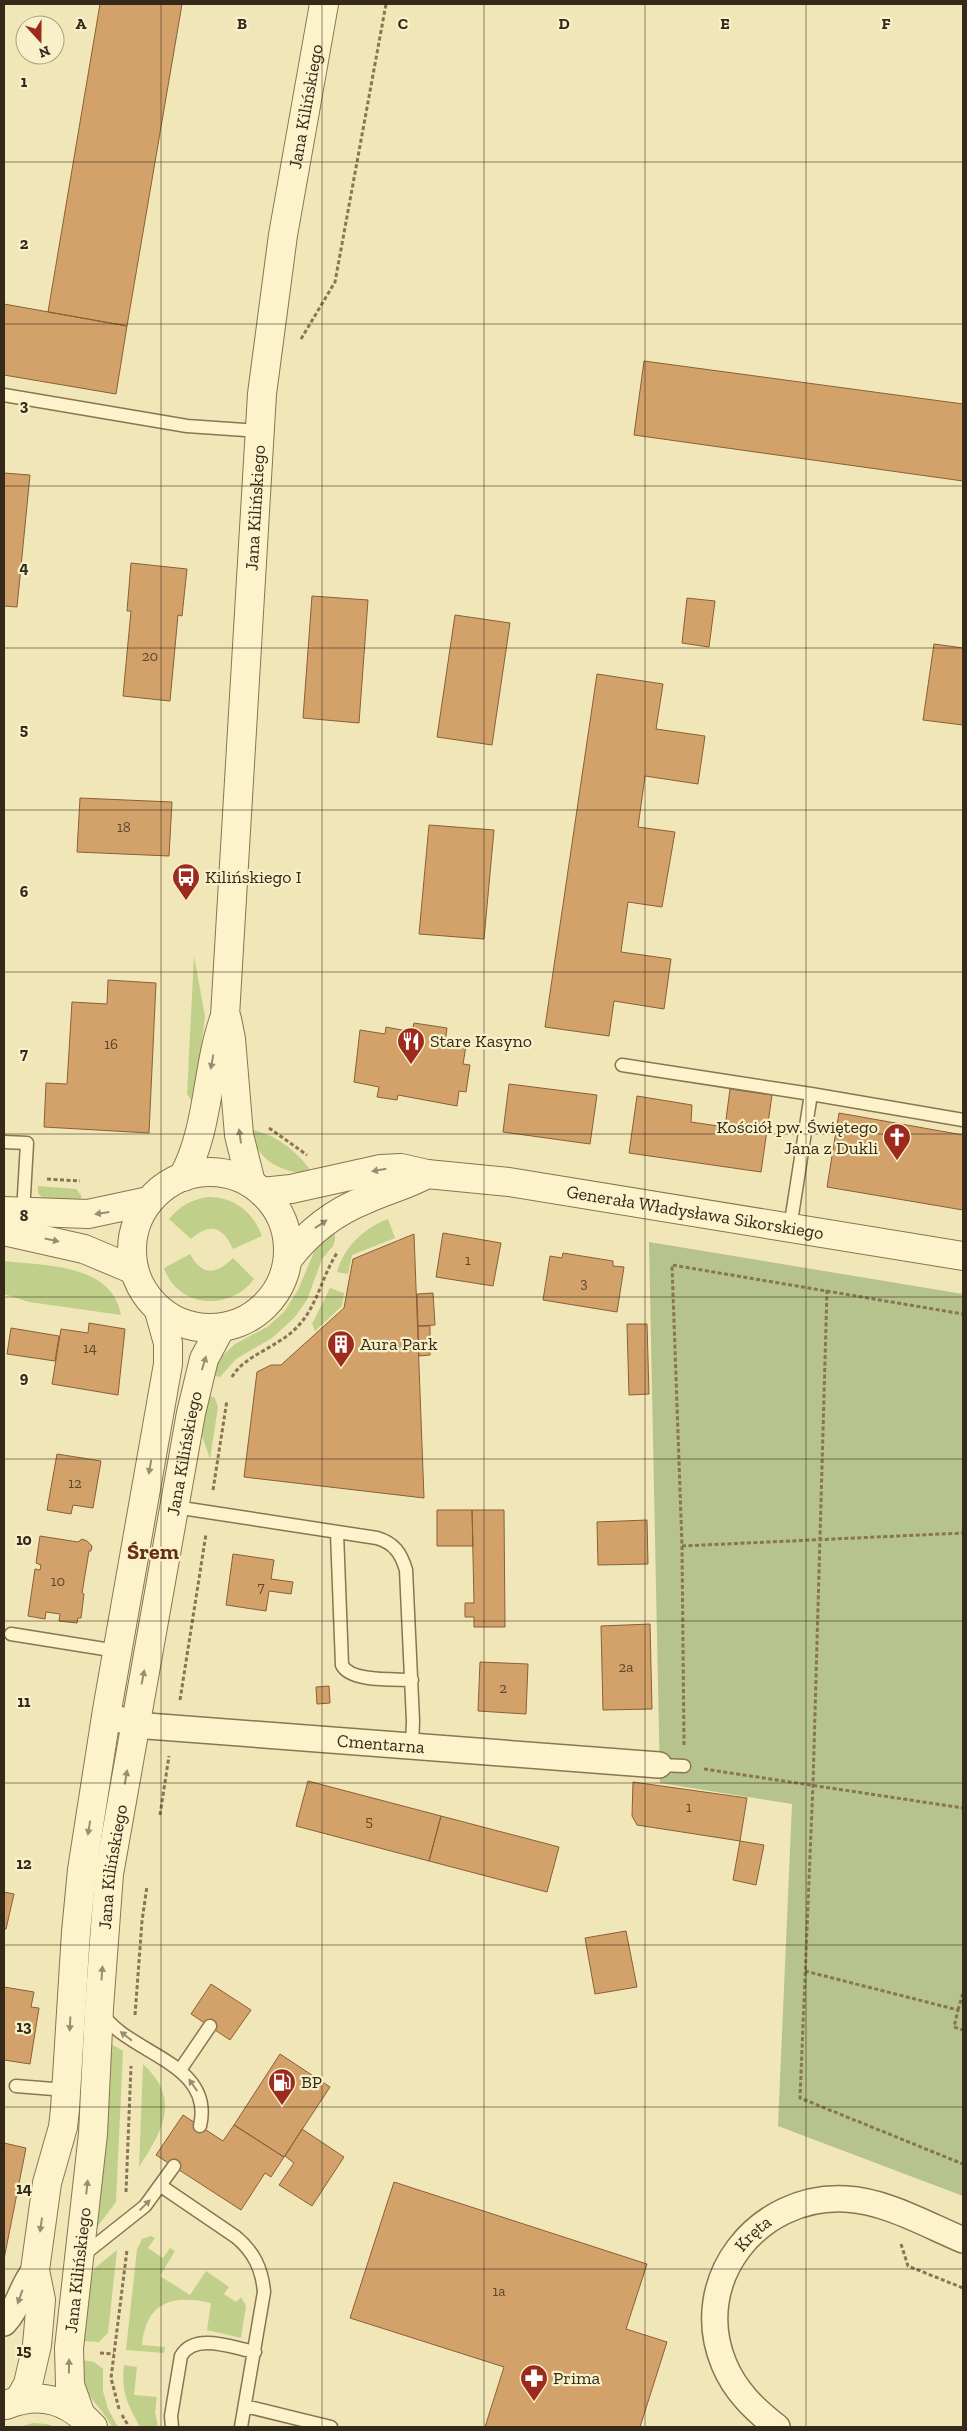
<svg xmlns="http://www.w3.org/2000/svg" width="967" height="2431" viewBox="0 0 967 2431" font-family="'Zilla Slab',serif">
<rect width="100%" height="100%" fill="#f1e6b8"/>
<path fill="#c0d08b" d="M194 956 205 1016 195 1106 187 1094Z
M250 1129C276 1135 298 1151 313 1174 282 1173 257 1162 250 1129Z
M38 1186 76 1189 81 1195V1204L44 1200 38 1193Z
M207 1197C235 1197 252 1211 262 1236L233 1249C223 1227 210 1222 191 1239L169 1219C180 1206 191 1200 207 1197Z
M388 1219 395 1238 352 1255 348 1274 337 1272C344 1247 364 1228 388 1219Z
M335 1228V1240L333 1246 322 1259 307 1300 294 1318 272 1338 236 1359 220 1377 211 1375 221 1357 235 1344 267 1327 284 1312 298 1290 316 1247Z
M190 1254C202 1276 216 1275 233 1258L254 1279C231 1311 178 1309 164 1268Z
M4 1261C44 1266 112 1263 121 1315L29 1302 4 1294Z
M330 1288 344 1293 342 1306 315 1331 312 1324Z
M206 1394 215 1398 218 1407 210 1459 200 1430Z
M108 2042 123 2051 116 2202 97 2227Z
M143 2064C182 2100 162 2131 139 2167Z
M151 2236 155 2238 148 2248 163 2258 170 2248 175 2251 160 2276 190 2295 206 2271 229 2287 224 2294 236 2302 241 2297 246 2306 241 2338 207 2330 211 2303C172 2294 146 2302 142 2345L165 2347 164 2353 126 2350 137 2249 142 2239Z
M117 2250 108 2333 99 2342 82 2341 90 2275 95 2268Z
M83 2360 94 2362 103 2369V2391L108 2409 118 2427H112C98 2400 81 2398 81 2361Z
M124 2365 137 2367 134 2395 157 2397 155 2412 158 2427H140C127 2403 121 2393 124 2365Z
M33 2423 47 2424 56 2427H19Z"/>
<path fill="#b6c38c" d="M649 1242 963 1294V2196L778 2126 792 1804 660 1783Z"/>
<path fill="#d3a16a" stroke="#896036" d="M100 4H182L127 326 48 312Z
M4 304 127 326 116 394 4 375Z
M644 361 963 404V481L634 435Z
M4 473 30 475 17 607 4 606Z
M131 563 187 569 182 616 178 615 170 701 123 696 131 611H127Z
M312 596 368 600 359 723 303 718Z
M687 598 715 601 709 647 682 643Z
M455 615 510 623 492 745 437 737Z
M934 644 963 648V725L923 720Z
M597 674 663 684 656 729 705 736 698 784 645 776 638 827 675 832 662 907 628 902 621 952 671 959 664 1009 614 1001 609 1036 545 1027Z
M80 798 172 802 169 856 77 852Z
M429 825 494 830 484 939 419 934Z
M108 980 156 983 149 1133 44 1127 46 1083 67 1084 72 1002 107 1004Z
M414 1023 447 1028 445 1043 466 1046 463 1064 470 1065 466 1092 459 1091 457 1106 398 1095 397 1100 377 1097 379 1087 354 1082 360 1030 385 1034 386 1027 412 1032Z
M509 1084 597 1095 590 1144 503 1132Z
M730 1089 772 1095 761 1172 629 1153 637 1096 692 1105 691 1122 725 1127Z
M839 1113 963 1135V1210L827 1187Z
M443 1233 501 1243 493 1286 436 1277Z
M414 1234 424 1498 244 1477 257 1372 271 1365H281L344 1308 353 1259Z
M563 1253 613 1261V1266L624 1267 617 1312 543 1300 550 1256 562 1258Z
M433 1293 435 1325 418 1326 417 1294Z
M89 1323 125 1329 118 1395 52 1384 61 1329 88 1333Z
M627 1324H647L649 1394 629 1395Z
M418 1326H430V1355L419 1356Z
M11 1328 59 1336 55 1361 7 1354Z
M57 1454 101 1461 93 1508 73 1505 71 1514 47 1510Z
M437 1510H472L473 1546H437Z
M472 1510H504L505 1627H474V1617H465V1603H474Z
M647 1520 648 1564 598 1565 597 1522Z
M40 1536 78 1542 82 1539 87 1541 92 1546 91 1551H89L82 1593 84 1594 81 1618H78L77 1623 59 1621 60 1614 46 1612 45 1619 28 1616 35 1569 40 1570 41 1565 36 1563Z
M233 1554 274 1560 271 1579 293 1582 291 1594 269 1591 266 1611 226 1605Z
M650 1624 652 1709 603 1710 601 1626Z
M480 1662 528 1664 526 1714 478 1711Z
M329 1686 330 1703 317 1704 316 1687Z
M308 1781 441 1816 429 1861 296 1826Z
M633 1782 747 1798 740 1841 637 1825 632 1816Z
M441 1816 559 1847 547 1892 429 1861Z
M740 1841 764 1845 756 1885 733 1880Z
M4 1892 14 1894 6 1929H4Z
M626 1931 637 1987 595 1994 585 1938Z
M211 1984 251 2010 230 2040 191 2014Z
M4 1987 34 1992 31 2007 39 2008 30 2064 4 2060Z
M280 2054 330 2087 284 2157 234 2125Z
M183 2115 223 2141 234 2125 284 2157 271 2177 265 2173 241 2210 156 2155Z
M302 2129 344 2157 312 2206 279 2185 294 2163 285 2156Z
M4 2143 26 2148 4 2259Z
M394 2182 647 2264 626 2329 667 2342 640 2427H485L504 2367 350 2318Z"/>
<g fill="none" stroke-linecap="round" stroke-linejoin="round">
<g stroke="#887552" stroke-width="15">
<path id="service" d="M4 395 187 426 260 431
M622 1065 811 1094
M4 1142 27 1143 23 1213
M790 1228 811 1094 963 1120
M175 1507 377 1538C394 1543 401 1553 406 1570L413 1721 412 1746
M337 1533 342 1665C350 1682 394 1679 412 1680
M11 1634 117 1651
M659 1765 684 1766
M101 2012C127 2054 215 2062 200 2126
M180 2070 210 2026
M16 2086 66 2090
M161 2186 236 2237C254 2252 262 2269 264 2292L241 2427
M82 2256 145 2206 174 2166
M245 2406 331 2427
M172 2427 171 2416 181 2356C195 2332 233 2348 255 2352"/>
</g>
<g stroke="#887552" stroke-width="28">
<g id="minor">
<path id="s1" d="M107 1710 114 1717 134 1725 659 1765"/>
<path d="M4 2323C19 2308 21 2286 35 2270"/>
<path id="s2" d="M777 2427C755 2410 735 2391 724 2364 689 2280 758 2194 846 2199 886 2201 927 2225 963 2240"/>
</g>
</g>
<g stroke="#887552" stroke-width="30">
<g id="tertiary">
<path d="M227 1019 231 1039 239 1135 251 1183"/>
<circle cx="210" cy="1250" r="78"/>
<path id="s3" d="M183 1177C210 1127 206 1068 225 1016L262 394 283 235 324 4"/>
<path id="s4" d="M262 1192 291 1189 381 1169 401 1168 427 1174 509 1182 963 1256"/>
<path d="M4 1211 88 1214 149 1201"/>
<path d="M4 1231 84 1249 134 1270"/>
<path d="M288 1259C309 1231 334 1212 367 1199 387 1190 407 1185 427 1174"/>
<path d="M19 2400 28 2384 37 2345 41 2300 35 2270 47 2183 63 2127 65 2109 76 1932 82 1870 107 1710 168 1364V1343L159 1311"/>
<path d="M6 2405C41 2391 68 2400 93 2427"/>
<path id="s5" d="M80 2413 70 2385 69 2348 93 2134 99 2008 109 1874 191 1413 204 1359 220 1329"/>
</g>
</g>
<path stroke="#887552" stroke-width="3" stroke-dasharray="4 2.5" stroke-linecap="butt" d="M301 339 335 282 386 4
M269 1128 307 1155
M47 1179 80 1181
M827 1290 813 1784 800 2098 963 2164
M232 1377C244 1355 280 1347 299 1325 318 1304 322 1276 337 1253
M213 1490 227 1400
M682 1546 963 1533
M180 1700 206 1534
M684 1745 682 1546 672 1265 963 1314
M704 1769 963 1808
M160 1815 169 1756
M805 1971 958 2010 954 2027 963 2030
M958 2010 963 1993
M135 2015 142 1921 147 1886
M126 2192 131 2066
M901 2244 908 2266 963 2288
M100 2353 114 2354
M119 2409 111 2378 127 2250
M122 2415 129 2427"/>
<use href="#service" stroke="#fcf3cb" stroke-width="12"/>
<use href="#minor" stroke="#fcf3cb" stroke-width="25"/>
<use href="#tertiary" stroke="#fcf3cb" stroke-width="28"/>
</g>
<defs><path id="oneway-solid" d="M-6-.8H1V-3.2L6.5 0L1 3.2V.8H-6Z" transform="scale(1.25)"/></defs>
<g fill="#988e72">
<use href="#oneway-solid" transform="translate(212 1062) rotate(100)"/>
<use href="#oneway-solid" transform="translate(240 1136) rotate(-98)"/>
<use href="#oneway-solid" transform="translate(379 1170) rotate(170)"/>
<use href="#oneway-solid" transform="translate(102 1213) rotate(172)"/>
<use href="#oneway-solid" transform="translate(321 1224) rotate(-34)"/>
<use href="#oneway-solid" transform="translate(52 1240) rotate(12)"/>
<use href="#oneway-solid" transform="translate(204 1363) rotate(-73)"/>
<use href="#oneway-solid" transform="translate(150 1467) rotate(100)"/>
<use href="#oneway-solid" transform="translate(143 1677) rotate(-79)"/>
<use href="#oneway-solid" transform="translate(126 1777) rotate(-80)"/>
<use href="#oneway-solid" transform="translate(89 1828) rotate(99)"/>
<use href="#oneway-solid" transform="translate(102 1973) rotate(-86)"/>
<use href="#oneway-solid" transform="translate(70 2024) rotate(93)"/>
<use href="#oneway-solid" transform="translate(126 2036) rotate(-142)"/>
<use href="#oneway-solid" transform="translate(193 2085) rotate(-125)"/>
<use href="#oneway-solid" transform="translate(87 2187) rotate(-84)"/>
<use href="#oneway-solid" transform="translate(145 2205) rotate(-44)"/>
<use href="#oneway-solid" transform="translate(41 2225) rotate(98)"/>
<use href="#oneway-solid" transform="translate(20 2297) rotate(110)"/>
<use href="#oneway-solid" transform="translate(69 2366) rotate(-89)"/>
</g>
<path fill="none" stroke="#352a19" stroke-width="1" stroke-opacity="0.55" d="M161 4V2427M322 4V2427M484 4V2427M645 4V2427M806 4V2427M4 162H963M4 324H963M4 486H963M4 648H963M4 810H963M4 972H963M4 1134H963M4 1297H963M4 1459H963M4 1621H963M4 1783H963M4 1945H963M4 2107H963M4 2269H963"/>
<defs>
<g id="bus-pin" transform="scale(1.4375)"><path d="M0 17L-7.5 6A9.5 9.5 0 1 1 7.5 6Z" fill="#9c2a1d" stroke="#f8f0c8"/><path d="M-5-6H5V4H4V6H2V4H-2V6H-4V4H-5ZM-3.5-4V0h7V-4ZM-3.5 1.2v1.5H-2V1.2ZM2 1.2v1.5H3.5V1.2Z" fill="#fff"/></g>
<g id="restaurant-pin" transform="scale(1.4375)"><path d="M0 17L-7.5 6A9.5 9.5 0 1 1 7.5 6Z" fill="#9c2a1d" stroke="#f8f0c8"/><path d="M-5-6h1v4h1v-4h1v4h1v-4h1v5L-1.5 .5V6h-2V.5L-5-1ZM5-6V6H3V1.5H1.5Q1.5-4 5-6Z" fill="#fff"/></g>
<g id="church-pin" transform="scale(1.4375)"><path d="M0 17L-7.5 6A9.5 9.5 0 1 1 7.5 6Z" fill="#9c2a1d" stroke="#f8f0c8"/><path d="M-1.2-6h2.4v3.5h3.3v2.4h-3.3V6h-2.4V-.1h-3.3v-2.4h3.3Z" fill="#fff"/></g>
<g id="building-pin" transform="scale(1.4375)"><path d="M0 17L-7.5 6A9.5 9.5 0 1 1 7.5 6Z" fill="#9c2a1d" stroke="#f8f0c8"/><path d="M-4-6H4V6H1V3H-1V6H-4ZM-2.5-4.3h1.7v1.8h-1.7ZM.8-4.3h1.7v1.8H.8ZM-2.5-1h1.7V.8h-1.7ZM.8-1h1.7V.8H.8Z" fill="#fff"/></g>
<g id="fuel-pin" transform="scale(1.4375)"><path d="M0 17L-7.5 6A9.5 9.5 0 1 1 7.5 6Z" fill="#9c2a1d" stroke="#f8f0c8"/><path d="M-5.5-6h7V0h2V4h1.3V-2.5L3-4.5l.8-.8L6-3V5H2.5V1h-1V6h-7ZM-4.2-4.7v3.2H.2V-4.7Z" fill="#fff"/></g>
<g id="pharmacy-pin" transform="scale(1.4375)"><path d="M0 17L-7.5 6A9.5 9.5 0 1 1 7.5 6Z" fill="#9c2a1d" stroke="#f8f0c8"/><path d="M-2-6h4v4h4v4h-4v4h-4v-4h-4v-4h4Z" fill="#fff"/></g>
</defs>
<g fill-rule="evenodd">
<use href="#bus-pin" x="186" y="877"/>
<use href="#restaurant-pin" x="411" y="1041"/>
<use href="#church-pin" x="897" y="1137"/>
<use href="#building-pin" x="341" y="1344"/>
<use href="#fuel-pin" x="282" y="2082"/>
<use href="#pharmacy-pin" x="534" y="2378"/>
</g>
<g text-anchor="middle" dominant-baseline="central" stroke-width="4.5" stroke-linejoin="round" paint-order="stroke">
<g font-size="15" fill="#5c482d">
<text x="150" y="656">20</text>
<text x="124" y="827">18</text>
<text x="111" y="1044">16</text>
<text x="468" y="1260">1</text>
<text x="584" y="1283">3</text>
<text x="90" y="1348">14</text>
<text x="75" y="1483">12</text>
<text x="58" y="1581">10</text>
<text x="261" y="1587">7</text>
<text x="626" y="1667">2a</text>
<text x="503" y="1688">2</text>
<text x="689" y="1807">1</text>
<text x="369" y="1821">5</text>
<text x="499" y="2291">1a</text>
</g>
<g font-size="18" fill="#352a19" stroke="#f8f0c8">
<text stroke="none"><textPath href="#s3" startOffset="1081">Jana Kilińskiego</textPath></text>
<text stroke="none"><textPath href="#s3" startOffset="676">Jana Kilińskiego</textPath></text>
<text stroke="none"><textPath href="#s4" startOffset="439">Generała Władysława Sikorskiego</textPath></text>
<text stroke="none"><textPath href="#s5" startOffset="970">Jana Kilińskiego</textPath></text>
<text stroke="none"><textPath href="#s1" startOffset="279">Cmentarna</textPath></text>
<text stroke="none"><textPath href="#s5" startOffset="550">Jana Kilińskiego</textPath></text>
<text stroke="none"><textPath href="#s2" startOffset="226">Kręta</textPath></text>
<text stroke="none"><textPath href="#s5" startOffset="145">Jana Kilińskiego</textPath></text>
</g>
<g font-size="18" fill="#352a19" stroke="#f8f0c8" text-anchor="start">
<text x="205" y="877">Kilińskiego I</text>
<text x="430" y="1041">Stare Kasyno</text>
<text x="878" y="1127" text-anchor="end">Kościół pw. Świętego<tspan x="878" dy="21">Jana z Dukli</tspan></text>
<text x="360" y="1344">Aura Park</text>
<text x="301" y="2082">BP</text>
<text x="553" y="2378">Prima</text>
</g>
<g font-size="22" font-weight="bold" fill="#662e14" stroke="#f8f0c8">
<text x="153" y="1551">Śrem</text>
</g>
</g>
<g font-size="16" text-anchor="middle" font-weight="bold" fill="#352a19" stroke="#f8f0c8" stroke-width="4.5" stroke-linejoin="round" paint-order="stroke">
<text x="81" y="29">A</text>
<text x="242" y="29">B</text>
<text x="403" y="29">C</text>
<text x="564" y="29">D</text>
<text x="725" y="29">E</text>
<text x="886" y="29">F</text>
<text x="24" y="87">1</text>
<text x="24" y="249">2</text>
<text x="24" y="411">3</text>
<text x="24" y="573">4</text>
<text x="24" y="735">5</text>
<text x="24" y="897">6</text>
<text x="24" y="1059">7</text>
<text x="24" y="1221">8</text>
<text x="24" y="1383">9</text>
<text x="24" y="1545">10</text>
<text x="24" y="1707">11</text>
<text x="24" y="1869">12</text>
<text x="24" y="2032">13</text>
<text x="24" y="2194">14</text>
<text x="24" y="2356">15</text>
</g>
<rect width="967" height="2431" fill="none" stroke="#352a19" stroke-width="10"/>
<g transform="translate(40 40) rotate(159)"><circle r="24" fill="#f8f0c8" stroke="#aaa182"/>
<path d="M0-4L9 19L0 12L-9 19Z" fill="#9c2a1d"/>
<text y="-8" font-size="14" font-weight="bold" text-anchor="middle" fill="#352a19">N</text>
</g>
</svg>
